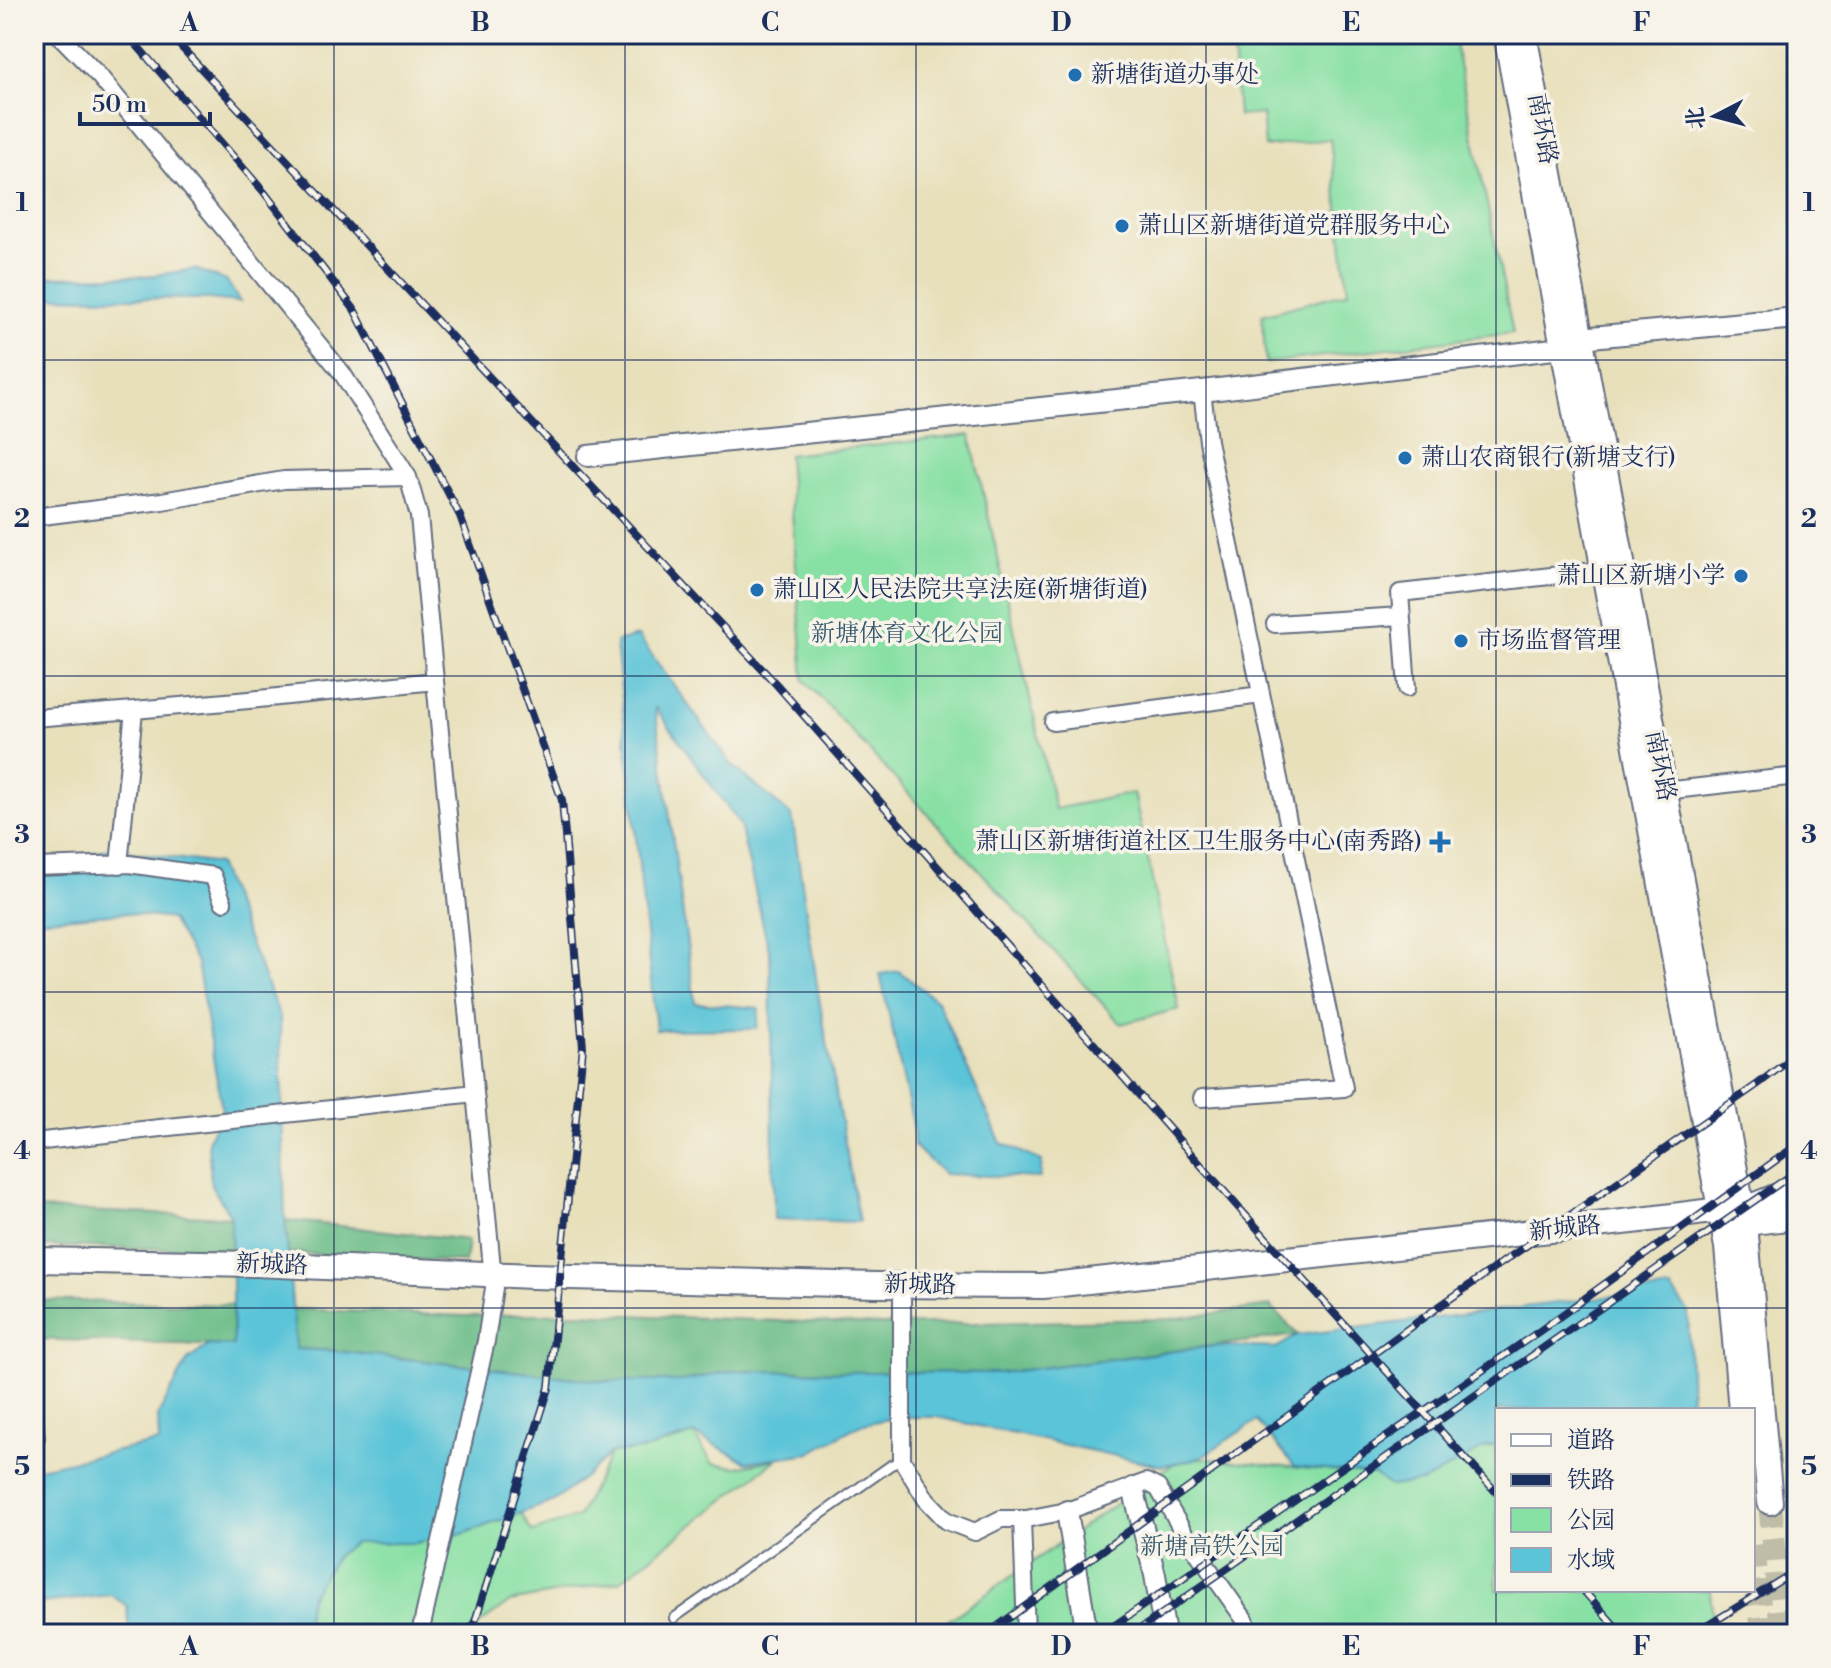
<svg xmlns="http://www.w3.org/2000/svg" width="1831" height="1668" viewBox="0 0 1831 1668" font-family="'Libre Bodoni','Noto Serif SC',serif">
<rect width="100%" height="100%" fill="#f7f3e8"/>
<filter id="ink" filterUnits="userSpaceOnUse"><feTurbulence type="fractalNoise" baseFrequency=".0125" numOctaves="2"/><feDisplacementMap in="SourceGraphic" scale="16" xChannelSelector="R" yChannelSelector="G"/><feConvolveMatrix kernelMatrix="1 2 1 2 8 2 1 2 1" color-interpolation-filters="sRGB"/></filter>
<filter id="wash" filterUnits="userSpaceOnUse"><feTurbulence type="fractalNoise" baseFrequency=".006" numOctaves="4" result="noise"/><feDisplacementMap in="SourceGraphic" scale="32" xChannelSelector="R" yChannelSelector="G"/><feGaussianBlur stdDeviation="1.8" result="paint"/><feColorMatrix in="noise" values="0 0 0 0 0 0 0 0 0 0 0 0 0 0 0 0 0 1.4 0 .05"/><feComposite in="paint" operator="in"/></filter>
<g filter="url(#wash)">
<rect width="100%" height="100%" fill="#e8e0bb"/>
<path fill="#87e0a4" stroke="#518881" stroke-width="2" d="M1232 34H1453L1513 333 1266 363 1262 315 1348 292 1330 139 1265 147 1262 114 1238 116Z
M970 435 1055 809 1134 793 1179 1009 1121 1024 804 680 788 455Z
M694 1434 712 1463 737 1467 777 1459 620 1581 510 1602 466 1634H303L310 1597 337 1555 354 1543H415L465 1533 521 1513 532 1532 578 1517 611 1453 668 1443Z
M1497 1445V1590H1710L1714 1634H929L1173 1464 1199 1458 1375 1475Z"/>
<path fill="#6dbe8a" stroke="#447674" stroke-width="2" d="M34 1209 231 1217V1250L34 1246Z
M285 1220 468 1240 465 1262 288 1253Z
M34 1300 232 1305 233 1346 34 1339Z
M1270 1306 1298 1335 999 1373 733 1371 682 1381H601L336 1351 296 1349 292 1309 464 1316 575 1313 882 1325 1170 1319Z"/>
<path fill="#5bc4d8" stroke="#3b7a9b" stroke-width="2" d="M195 269 227 281 240 302 209 299 34 297V277L149 276Z
M638 636 732 765 792 816 819 998 859 1222 774 1219 770 955 740 825 655 707 695 1003 759 1008 757 1029 656 1030 616 642Z
M109 849 218 864 280 1017 285 1220 296 1349 336 1351 601 1381H682L733 1371 999 1373 1216 1346 1276 1348 1298 1335 1671 1289 1688 1311 1691 1404 1663 1410H1497V1445L1488 1446 1423 1482 1390 1486 1375 1475 1295 1467 1257 1421 1199 1458 1162 1466 937 1417H898L859 1425 810 1453 747 1462 694 1434 642 1450 611 1453 588 1474 554 1501 465 1533 415 1543H354L337 1555 310 1597 303 1634H129L127 1606 111 1595 34 1604V1469L159 1442 158 1415 188 1360 209 1345 233 1346 231 1217 211 1185 208 1141 222 1110 197 963 171 919 124 913 34 920V865Z
M899 971 937 1001 1001 1143 1042 1161 1040 1178 944 1174 914 1146 913 1124 880 974Z"/>
</g>
<g filter="url(#ink)">
<g fill="none" stroke-linecap="round" stroke-linejoin="round">
<path stroke="#bfbda8" stroke-width="24" stroke-dasharray="24 12" stroke-linecap="butt" d="M1770 1502 1782 1634
M1753 1545 1762 1634"/>
<g stroke="#636d7f" stroke-width="12">
<path id="service" d="M674 1618 891 1465 902 1461"/>
</g>
<g stroke="#636d7f" stroke-width="20">
<path id="minor" d="M58 34 100 77 342 373 408 477 419 516 494 1288 486 1341 420 1634
M1202 391 1208 441 1344 1088 1202 1098
M34 517 162 501 284 480 408 477
M1275 624 1401 616
M1407 688 1400 593 1604 570
M34 718 134 710
M1053 722 1261 695
M1665 791 1797 776
M119 865 134 710 249 700 435 681
M34 867 129 864 213 876 223 902
M34 1142 475 1093
M902 1299V1460L926 1499 947 1521 975 1532 1001 1519H1026L1067 1511 1146 1482 1158 1488 1185 1535 1245 1620 1251 1634
M34 1417 36 1438
M1022 1519 1026 1634"/>
</g>
<g stroke="#636d7f" stroke-width="24">
<path id="tertiary" d="M588 456 1202 391 1562 348 1580 338 1797 318
M1133 1488 1155 1575 1165 1634
M1067 1511 1087 1634"/>
</g>
<g stroke="#636d7f" stroke-width="28">
<path id="primary" d="M1506 34 1727 1247 1741 1410
M1524 34 1745 1224 1770 1502
M1728 1225 1797 1217
M34 1260 256 1264 532 1276 876 1285 1043 1286 1641 1220 1720 1210H1743L1797 1188"/>
</g>
<use href="#service" stroke="#fff" stroke-width="8"/>
<use href="#minor" stroke="#fff" stroke-width="16"/>
<use href="#tertiary" stroke="#fff" stroke-width="20"/>
<use href="#primary" stroke="#fff" stroke-width="24"/>
<g stroke="#1b2f5e" stroke-width="8">
<path id="rail" d="M127 34 264 192 354 309 460 516 562 800 583 1047 549 1388 471 1634
M169 34 776 684 1238 1207 1497 1493
M1583 1590 1622 1634
M987 1634 1427 1315 1758 1084 1797 1054
M1102 1634 1541 1330 1797 1145
M1133 1634 1797 1171
M1694 1634 1797 1570"/>
</g>
<use href="#rail" stroke="#f7f3e8" stroke-width="5" stroke-dasharray="15" stroke-linecap="butt"/>
</g>
</g>
<path fill="none" stroke="#1b2f5e" stroke-width="2" stroke-opacity="0.55" d="M334 34V1634M625 34V1634M916 34V1634M1206 34V1634M1496 34V1634M34 360H1797M34 676H1797M34 992H1797M34 1308H1797"/>
<g fill="#1f6fb2" stroke="#f7f3e8" stroke-width="3">
<circle cx="1075" cy="75" r="8"/>
<circle cx="1122" cy="226" r="8"/>
<circle cx="1405" cy="458" r="8"/>
<circle cx="1741" cy="576" r="8"/>
<circle cx="757" cy="590" r="8"/>
<circle cx="1461" cy="641" r="8"/>
<path d="M1436 830h8v8h8v8h-8v8h-8v-8h-8v-8h8z"/>
</g>
<g text-anchor="middle" dominant-baseline="central" stroke-width="7" stroke-linejoin="round" paint-order="stroke">
<g font-size="24" fill="#1b2f5e" stroke="#f7f3e8" text-anchor="start">
<text x="1091" y="75">新塘街道办事处</text>
<text x="1138" y="226">萧山区新塘街道党群服务中心</text>
<text x="1421" y="458">萧山农商银行(新塘支行)</text>
<text x="1725" y="576" text-anchor="end">萧山区新塘小学</text>
<text x="773" y="590">萧山区人民法院共享法庭(新塘街道)</text>
<text x="1477" y="641">市场监督管理</text>
<text x="1422" y="842" text-anchor="end">萧山区新塘街道社区卫生服务中心(南秀路)</text>
</g>
<g font-size="24" fill="#1b2f5e" stroke="#f7f3e8">
<text transform="translate(1542 129) rotate(80)">南环路</text>
<text transform="translate(1660 766) rotate(79)">南环路</text>
<text transform="translate(1565 1229) rotate(-6)">新城路</text>
<text transform="translate(272 1265) rotate(2)">新城路</text>
<text transform="translate(920 1285) rotate(1)">新城路</text>
</g>
<g font-size="24" fill="#365b70" stroke="#f7f3e8">
<text x="907" y="634">新塘体育文化公园</text>
<text x="1212" y="1547">新塘高铁公园</text>
</g>
</g>
<rect width="1831" height="1668" fill="none" stroke="#f7f3e8" stroke-width="88"/>
<rect x="1495" y="1408" width="260" height="184" fill="#f7f3e8" stroke="#9fa5b1" stroke-width="2"/>
<rect x="1511" y="1434" width="40" height="12" fill="#ffffff" stroke="#9fa5b1" stroke-width="2"/>
<text x="1567" y="1448" font-size="24" fill="#1b2f5e">道路</text>
<rect x="1511" y="1474" width="40" height="12" fill="#1b2f5e" stroke="#9fa5b1" stroke-width="2"/>
<text x="1567" y="1488" font-size="24" fill="#1b2f5e">铁路</text>
<rect x="1511" y="1508" width="40" height="24" fill="#87e0a4" stroke="#9fa5b1" stroke-width="2"/>
<text x="1567" y="1528" font-size="24" fill="#1b2f5e">公园</text>
<rect x="1511" y="1548" width="40" height="24" fill="#5bc4d8" stroke="#9fa5b1" stroke-width="2"/>
<text x="1567" y="1568" font-size="24" fill="#1b2f5e">水域</text>
<g transform="translate(1715 116) rotate(264)" stroke="#f7f3e8" stroke-width="6" paint-order="stroke">
<path d="M0-6L14 30L0 20L-14 30Z" fill="#1b2f5e"/>
<text y="-12" font-size="22" font-weight="bold" text-anchor="middle" fill="#1b2f5e">北</text>
</g>
<path d="M80 112v12h130v-12" fill="none" stroke="#1b2f5e" stroke-width="4"/>
<text x="92" y="112" font-size="24" fill="#1b2f5e" stroke="#f7f3e8" stroke-width="6" paint-order="stroke">50 m</text>
<rect x="44" y="44" width="1743" height="1580" fill="none" stroke="#1b2f5e" stroke-width="3"/>
<g font-size="26" text-anchor="middle" font-weight="bold" fill="#1b2f5e">
<text x="189" y="31">A</text>
<text x="480" y="31">B</text>
<text x="770" y="31">C</text>
<text x="1061" y="31">D</text>
<text x="1351" y="31">E</text>
<text x="1642" y="31">F</text>
<text x="22" y="211">1</text>
<text x="1809" y="211">1</text>
<text x="22" y="527">2</text>
<text x="1809" y="527">2</text>
<text x="22" y="843">3</text>
<text x="1809" y="843">3</text>
<text x="22" y="1159">4</text>
<text x="1809" y="1159">4</text>
<text x="22" y="1475">5</text>
<text x="1809" y="1475">5</text>
<text x="189" y="1655">A</text>
<text x="480" y="1655">B</text>
<text x="770" y="1655">C</text>
<text x="1061" y="1655">D</text>
<text x="1351" y="1655">E</text>
<text x="1642" y="1655">F</text>
</g>
</svg>
